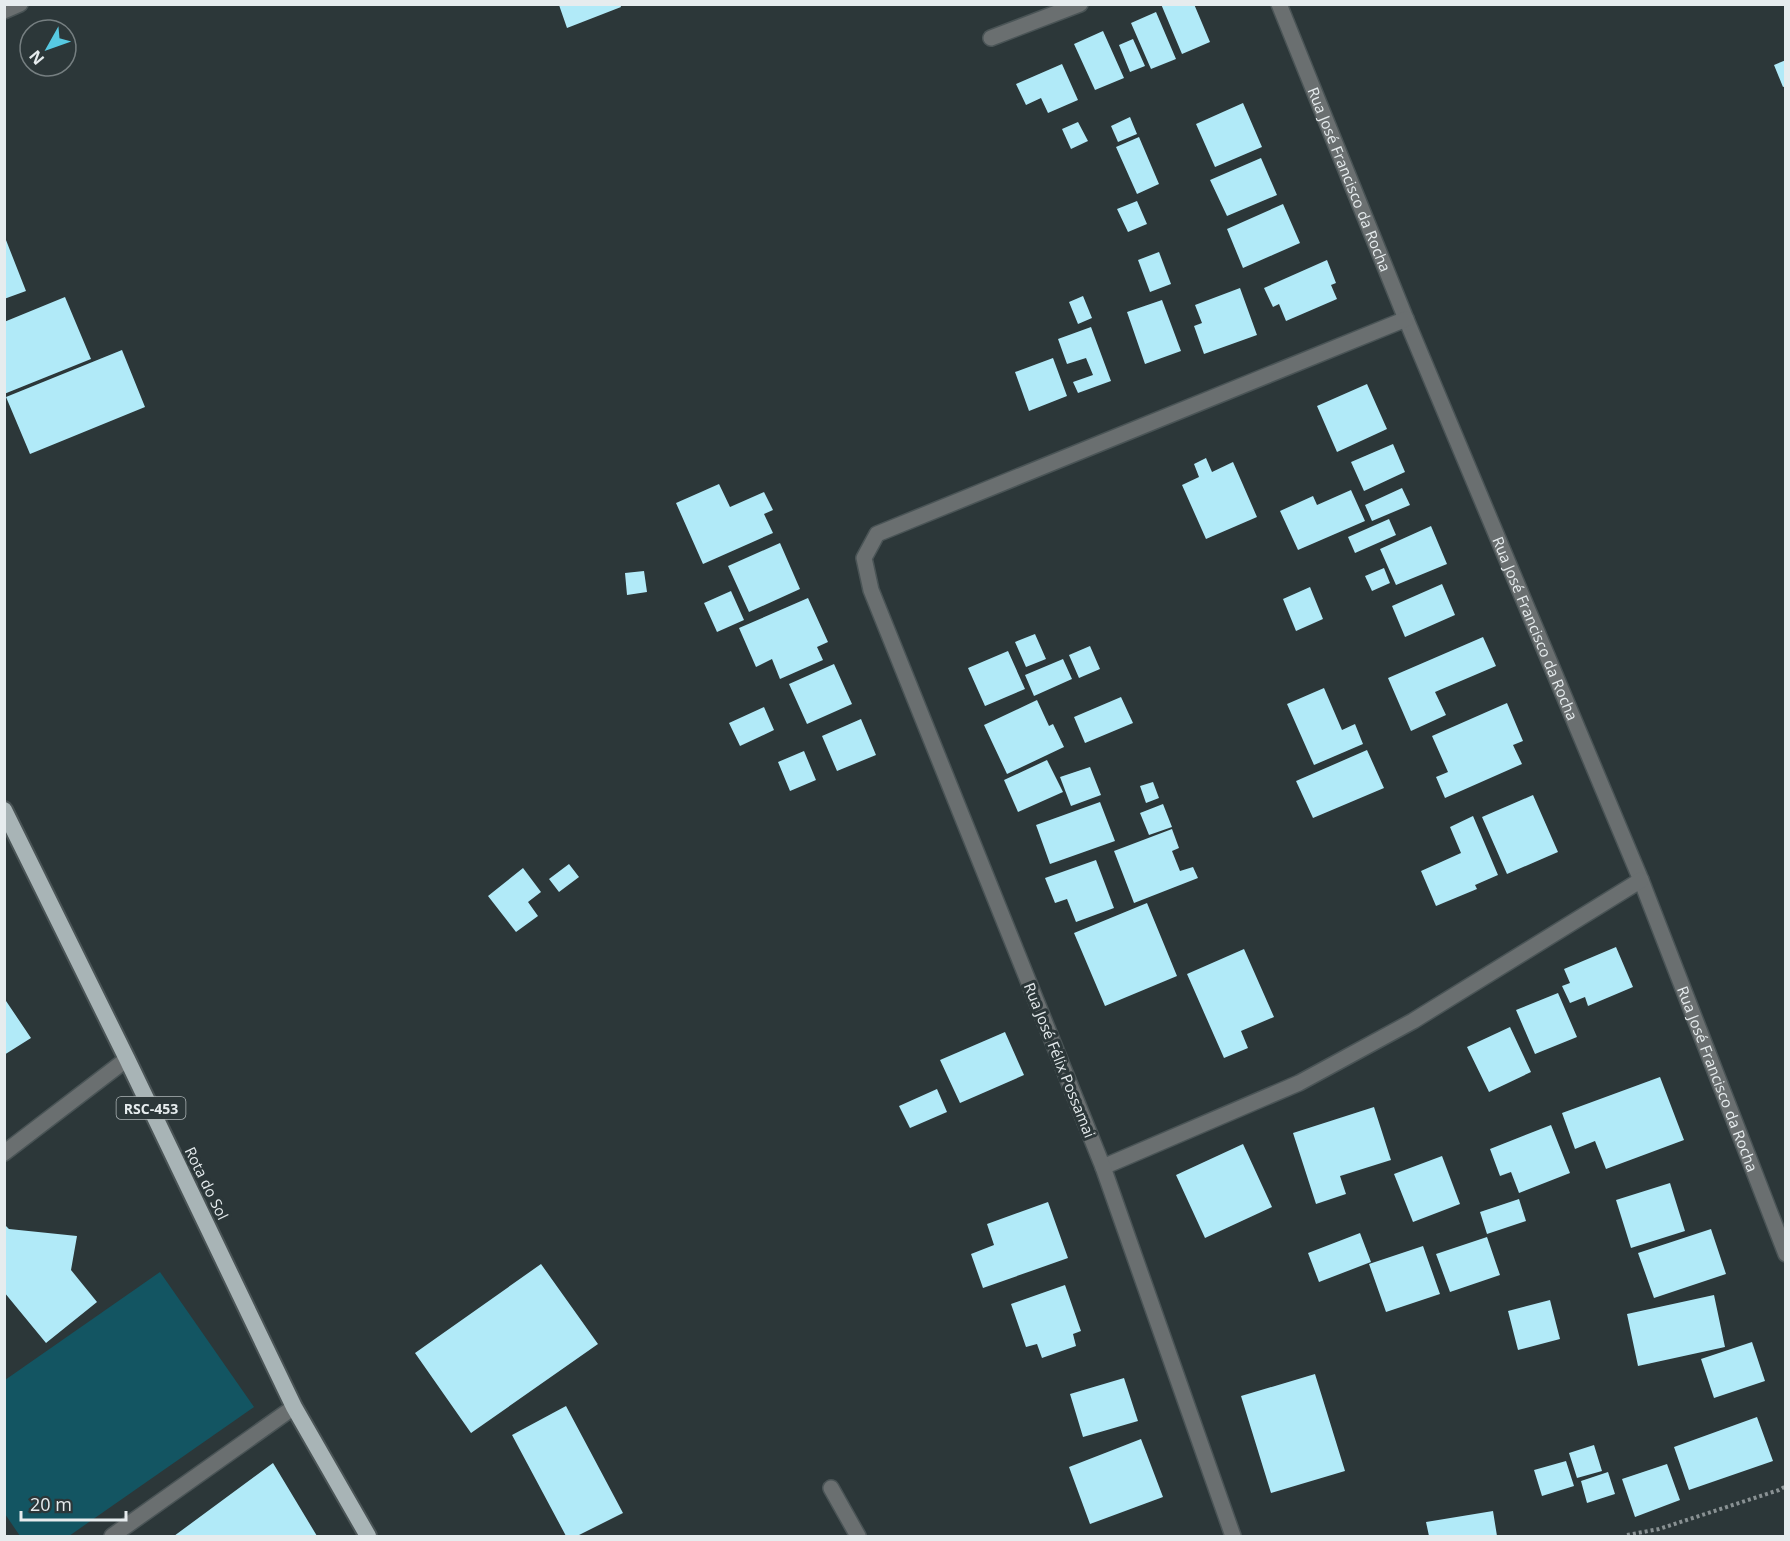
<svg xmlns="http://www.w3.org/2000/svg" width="1790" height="1541" viewBox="0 0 1790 1541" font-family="'Open Sans',sans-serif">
<rect width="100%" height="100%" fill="#2c3739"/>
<path fill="#135562" d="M160 1272 254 1407 69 1536H20L5 1514V1380Z"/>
<path fill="#b1eaf8" d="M561 4H620L621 7 567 28 559 5Z
M1161 4H1194L1210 42 1182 54Z
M1156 12 1176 59 1151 69 1131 23Z
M1103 31 1124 78 1095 90 1074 44Z
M1133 39 1145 66 1130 72 1119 45Z
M1786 60V86L1783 87 1774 65Z
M1062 64 1078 100 1048 113 1041 98 1026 105 1016 84Z
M1243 103 1262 147 1215 167 1196 124Z
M1130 117 1137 134 1118 142 1111 126Z
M1078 122 1088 141 1071 149 1062 129Z
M1139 137 1159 184 1137 194 1116 147Z
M1261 158 1277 195 1227 216 1210 180Z
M1137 201 1147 224 1128 232 1117 209Z
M1283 204 1300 243 1243 268 1227 229Z
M4 235 26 291 4 299Z
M1159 252 1171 284 1150 292 1138 260Z
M1327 260 1336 283 1331 285 1337 299 1286 321 1279 304 1273 307 1264 288Z
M1240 288 1257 335 1204 354 1194 326 1202 323 1195 305Z
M1083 296 1092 318 1078 324 1069 302Z
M65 297 91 359 4 394V322Z
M1162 300 1181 351 1145 364 1127 312Z
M1091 327 1111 381 1078 393 1073 382 1093 375 1086 358 1067 364 1058 339Z
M122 350 145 407 30 454 6 397Z
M1053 358 1067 396 1029 411 1015 372Z
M1367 384 1387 429 1337 452 1317 406Z
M1393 444 1405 472 1364 491 1351 462Z
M1206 458 1212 472 1233 462 1257 517 1206 539 1182 485 1199 477 1194 464Z
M719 484 730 507 764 492 773 510 764 514 773 533 703 564 676 503Z
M1402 488 1410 505 1372 521 1365 505Z
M1351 490 1365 521 1298 550 1280 511 1313 496 1317 505Z
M1389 519 1396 535 1355 553 1348 537Z
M1431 526 1447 564 1396 585 1380 549Z
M780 543 800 589 749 612 728 566Z
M1384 568 1390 583 1372 591 1365 576Z
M644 571 647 592 627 595 625 573Z
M1442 584 1455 615 1405 637 1392 606Z
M1310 587 1323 619 1296 631 1283 599Z
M731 591 744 620 717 632 704 603Z
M808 598 828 642 817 647 823 660 780 679 772 659 756 667 739 628Z
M1035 634 1046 659 1026 667 1015 642Z
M1483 637 1496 666 1435 692 1446 715 1411 731 1388 678Z
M1090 646 1100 669 1079 678 1069 655Z
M1008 651 1025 689 985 706 968 668Z
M1063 659 1072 679 1034 696 1025 675Z
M834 664 852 704 807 724 789 684Z
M1324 688 1342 730 1355 724 1363 744 1314 765 1287 704Z
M1121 697 1133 723 1085 743 1074 717Z
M1037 700 1049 726 1053 724 1064 747 1007 774 984 725Z
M1507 703 1523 741 1513 745 1522 764 1445 798 1436 777 1448 772 1432 736Z
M764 707 774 730 740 746 729 723Z
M861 719 876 755 837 771 822 736Z
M1367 750 1384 788 1313 818 1296 781Z
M804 751 816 780 790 791 778 762Z
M1047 760 1063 792 1018 812 1004 780Z
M1090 767 1101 795 1071 806 1060 777Z
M1153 782 1159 798 1146 803 1140 786Z
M1533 795 1558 852 1507 874 1482 817Z
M1100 802 1115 841 1050 864 1036 825Z
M1163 804 1172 827 1149 835 1140 813Z
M1473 816 1498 875 1475 885 1477 889 1436 906 1421 871 1461 853 1450 827Z
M1172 829 1179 848 1172 851 1180 871 1193 867 1198 878 1134 903 1114 851Z
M1096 860 1114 908 1076 922 1067 899 1055 903 1045 878Z
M569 864 579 877 559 892 549 879Z
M523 868 541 892 528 902 538 916 516 932 488 896Z
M1147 903 1177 976 1105 1006 1074 933Z
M1616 947 1633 987 1588 1006 1585 997 1570 1003 1562 986 1570 983 1564 969Z
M1244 949 1274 1017 1241 1031 1248 1048 1224 1058 1187 974Z
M1558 993 1577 1037 1535 1054 1516 1010Z
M4 998 31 1038 4 1055Z
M1510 1027 1531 1072 1489 1092 1467 1047Z
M1005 1032 1024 1075 960 1103 940 1060Z
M1660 1077 1684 1140 1606 1169 1595 1141 1575 1149 1562 1113Z
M937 1089 947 1112 910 1128 899 1106Z
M1374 1107 1391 1160 1340 1176 1346 1194 1316 1204 1293 1133Z
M1551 1125 1570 1173 1519 1193 1511 1172 1500 1176 1490 1149Z
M1243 1144 1272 1207 1205 1238 1176 1175Z
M1442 1156 1460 1204 1413 1222 1394 1174Z
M1670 1183 1685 1231 1631 1248 1616 1200Z
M1519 1199 1526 1221 1487 1234 1480 1212Z
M1048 1202 1068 1258 983 1288 971 1254 994 1245 987 1224Z
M4 1224 9 1229 77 1236 71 1270 97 1302 46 1343 4 1292Z
M1711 1229 1726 1274 1654 1298 1638 1253Z
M1360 1233 1371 1262 1319 1282 1308 1253Z
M1487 1237 1500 1275 1450 1292 1436 1254Z
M1423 1246 1440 1294 1386 1312 1369 1264Z
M541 1264 598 1344 471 1433 415 1353Z
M1065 1285 1081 1331 1073 1334 1076 1346 1042 1358 1037 1344 1026 1347 1011 1304Z
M1714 1295 1725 1347 1638 1366 1627 1314Z
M1550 1300 1560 1339 1518 1350 1508 1311Z
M1752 1342 1765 1381 1714 1398 1701 1359Z
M1315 1374 1345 1471 1271 1493 1241 1396Z
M1124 1378 1138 1421 1083 1437 1070 1394Z
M566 1406 623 1513 577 1536H566L512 1435Z
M1757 1417 1773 1461 1689 1490 1674 1447Z
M1141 1439 1163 1497 1090 1524 1069 1467Z
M1594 1445 1602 1471 1577 1478 1569 1453Z
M1566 1461 1574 1486 1542 1496 1534 1470Z
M273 1463 317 1536H174Z
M1667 1464 1680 1500 1635 1517 1622 1479Z
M1608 1472 1615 1494 1587 1503 1581 1481Z
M1493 1511 1497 1536H1429L1426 1522Z"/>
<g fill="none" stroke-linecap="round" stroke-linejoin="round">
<g stroke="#4a5456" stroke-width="18">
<path id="service" d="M831 1488 858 1536"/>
</g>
<g stroke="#4a5456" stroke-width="18">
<g id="minor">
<path id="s1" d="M1279 4 1406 319 1641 880 1786 1254"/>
<path d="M991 38 1080 4"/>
<path d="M4 1153 127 1059"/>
<path d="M1103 1167 1299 1083 1413 1021 1641 880"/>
<path d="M1233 1536 1103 1167 871 590 864 558 877 534 1406 319"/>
</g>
</g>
<g stroke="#4a5456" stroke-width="18">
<path id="tertiary" d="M4 11 20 4
M112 1536 294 1407"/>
</g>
<g stroke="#4a5456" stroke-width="20">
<path id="trunk" d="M4 810 127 1059 294 1407 368 1536"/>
</g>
<path stroke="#899193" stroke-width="4" stroke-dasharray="3 3" stroke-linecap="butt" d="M1627 1535 1659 1529 1779 1490 1786 1486"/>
<use href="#service" stroke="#6a6f70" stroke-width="15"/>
<use href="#minor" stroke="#6a6f70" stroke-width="15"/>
<use href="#tertiary" stroke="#6a6f70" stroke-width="15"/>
<use href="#trunk" stroke="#a8b4b6" stroke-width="16"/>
</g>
<g text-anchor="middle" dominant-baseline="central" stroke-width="6" stroke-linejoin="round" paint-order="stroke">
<rect fill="#2c3739" stroke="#aeb6b8" stroke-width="1.5" x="116.5" y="1097" width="69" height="22" rx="4.5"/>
<g font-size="14" font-weight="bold" fill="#e6ecee">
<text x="151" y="1108">RSC-453</text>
</g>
<g font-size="15" fill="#e6ecee" stroke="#2c3739">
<text stroke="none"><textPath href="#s1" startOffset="189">Rua José Francisco da Rocha</textPath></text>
<text stroke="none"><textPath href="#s1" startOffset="675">Rua José Francisco da Rocha</textPath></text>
<text transform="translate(1060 1060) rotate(68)">Rua José Félix Possamai</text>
<text stroke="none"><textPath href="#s1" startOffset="1161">Rua José Francisco da Rocha</textPath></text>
<text transform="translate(207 1183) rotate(64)">Rota do Sol</text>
</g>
</g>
<rect width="1790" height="1541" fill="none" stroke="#e6ecee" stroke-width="12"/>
<g transform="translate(48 48) rotate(230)"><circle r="28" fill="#2c3739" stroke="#767f81" stroke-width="1.5"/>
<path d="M0-4.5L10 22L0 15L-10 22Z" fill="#57c9e2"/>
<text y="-9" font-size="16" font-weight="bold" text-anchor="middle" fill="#e6ecee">N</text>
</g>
<path d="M21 1511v9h105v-9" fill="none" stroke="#e6ecee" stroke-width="3"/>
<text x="30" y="1511" font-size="18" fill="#e6ecee" stroke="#2c3739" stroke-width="4.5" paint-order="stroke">20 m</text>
</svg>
